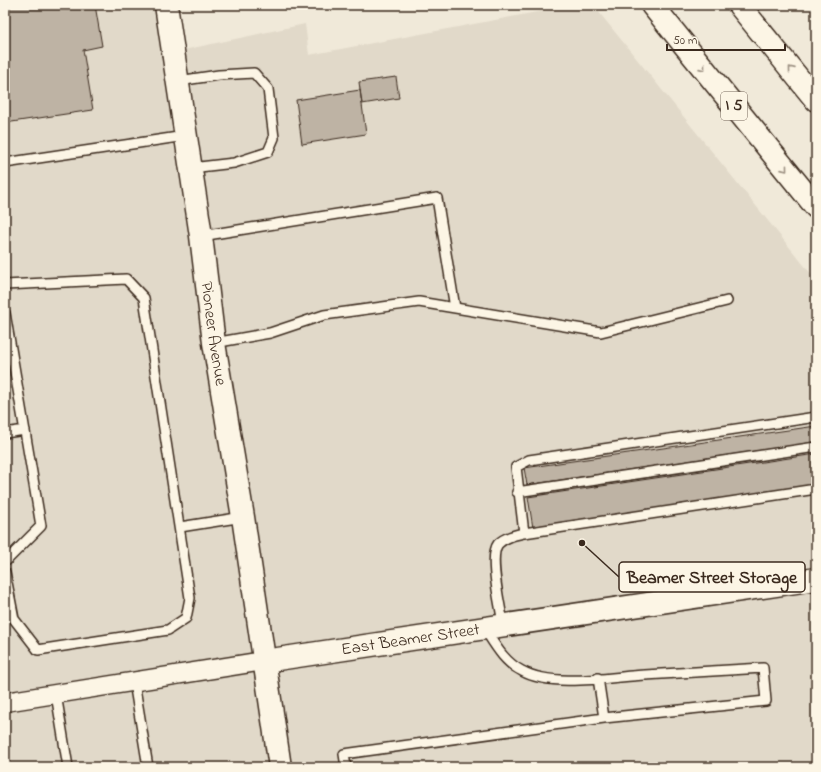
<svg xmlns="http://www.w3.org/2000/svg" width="821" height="772" viewBox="0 0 821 772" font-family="'Indie Flower',sans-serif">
<rect width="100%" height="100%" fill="#f0e9d9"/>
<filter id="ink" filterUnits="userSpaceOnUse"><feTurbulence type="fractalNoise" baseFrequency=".025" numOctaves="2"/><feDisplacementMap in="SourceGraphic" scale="8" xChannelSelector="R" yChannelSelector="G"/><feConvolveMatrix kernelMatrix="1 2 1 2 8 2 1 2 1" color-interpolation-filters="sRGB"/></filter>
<g filter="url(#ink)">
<path fill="#e1d9c9" d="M5 5H166L174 52 305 24 309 55 574 5H593L816 280V767H5Z"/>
<path fill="#beb3a4" stroke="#3b2a1e" d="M5 5H95L102 46 83 50 93 110 5 123Z
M396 77 399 98 362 104 359 82Z
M360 90 366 134 302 144 296 100Z
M816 426V442L527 485 524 468Z
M816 454V486L533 528 528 497Z"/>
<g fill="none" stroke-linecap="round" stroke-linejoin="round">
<g stroke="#3b2a1e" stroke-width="12">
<path id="service" d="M178 81 219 75 254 73 268 89 274 138 268 152 234 163 191 168
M5 163 185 136
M201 236 437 198 455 308
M5 285 126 279 144 298 190 598 186 618 168 630 38 650 14 619 5 572
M5 313 41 526 5 562
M214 343 270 333 324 315 419 302 601 332 727 301
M5 433 25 430
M517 492 816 447
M180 527 243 517
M524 533 516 467 529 460 816 417
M503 624C501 608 488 557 498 544 505 537 515 535 524 533L816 489
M484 628C495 645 504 662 522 671 553 688 610 677 645 675 684 673 724 670 763 668L766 701 604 718 598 678
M134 682 148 767
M56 694 68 767
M346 767 344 754 604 718"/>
</g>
<g stroke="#3b2a1e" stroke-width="21">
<path id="minor" d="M5 702 264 661"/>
</g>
<g stroke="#3b2a1e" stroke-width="25">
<g id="tertiary">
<path id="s1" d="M166 5 201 236 214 343 243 517 280 767"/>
<path id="s2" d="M264 661 816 579"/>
</g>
</g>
<g stroke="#3b2a1e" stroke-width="25">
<path id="motorway" d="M652 5 816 207
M739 5 816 100"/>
</g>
<use href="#service" stroke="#fcf5e5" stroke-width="9"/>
<use href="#minor" stroke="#fcf5e5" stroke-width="18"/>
<use href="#tertiary" stroke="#fcf5e5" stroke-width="22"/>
<use href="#motorway" stroke="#fcf5e5" stroke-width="22"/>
</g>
<defs><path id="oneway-chevron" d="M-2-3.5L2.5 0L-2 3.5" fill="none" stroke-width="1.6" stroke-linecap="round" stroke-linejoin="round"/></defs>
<g stroke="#9c9082">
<use href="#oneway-chevron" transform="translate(703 68) rotate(51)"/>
<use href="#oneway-chevron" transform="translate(791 69) rotate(-129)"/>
<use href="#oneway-chevron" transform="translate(785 169) rotate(51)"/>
</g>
</g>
<g text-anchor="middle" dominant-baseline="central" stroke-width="3" stroke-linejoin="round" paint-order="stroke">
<rect fill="#fcf5e5" stroke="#75675a" stroke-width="1" x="721" y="92" width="26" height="28" rx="3"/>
<g font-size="16" font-weight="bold" fill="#3b2a1e">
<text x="734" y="106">I 5</text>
</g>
<g font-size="17" fill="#3b2a1e" stroke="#fcf5e5">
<text stroke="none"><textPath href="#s1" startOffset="332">Pioneer Avenue</textPath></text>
<text stroke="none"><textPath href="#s2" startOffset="148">East Beamer Street</textPath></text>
</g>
</g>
<path fill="none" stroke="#3b2a1e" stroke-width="1.5" d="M582 543L619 577"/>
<circle fill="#3b2a1e" stroke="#fcf5e5" stroke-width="1.5" cx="582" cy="543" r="4"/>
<rect fill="#fcf5e5" stroke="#3b2a1e" stroke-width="1.5" x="619" y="562" width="186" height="30" rx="4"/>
<g font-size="18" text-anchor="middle" font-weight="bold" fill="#3b2a1e">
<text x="712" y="583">Beamer Street Storage</text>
</g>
<rect width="821" height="772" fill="none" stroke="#fcf5e5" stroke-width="20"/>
<rect x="10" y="10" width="801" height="752" fill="none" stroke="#3b2a1e" stroke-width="1.5" filter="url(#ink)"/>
<path d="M667 44v6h118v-6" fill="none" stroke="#3b2a1e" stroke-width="2"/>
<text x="673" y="44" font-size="12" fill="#3b2a1e" stroke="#fcf5e5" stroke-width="3" paint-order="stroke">50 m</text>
</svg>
